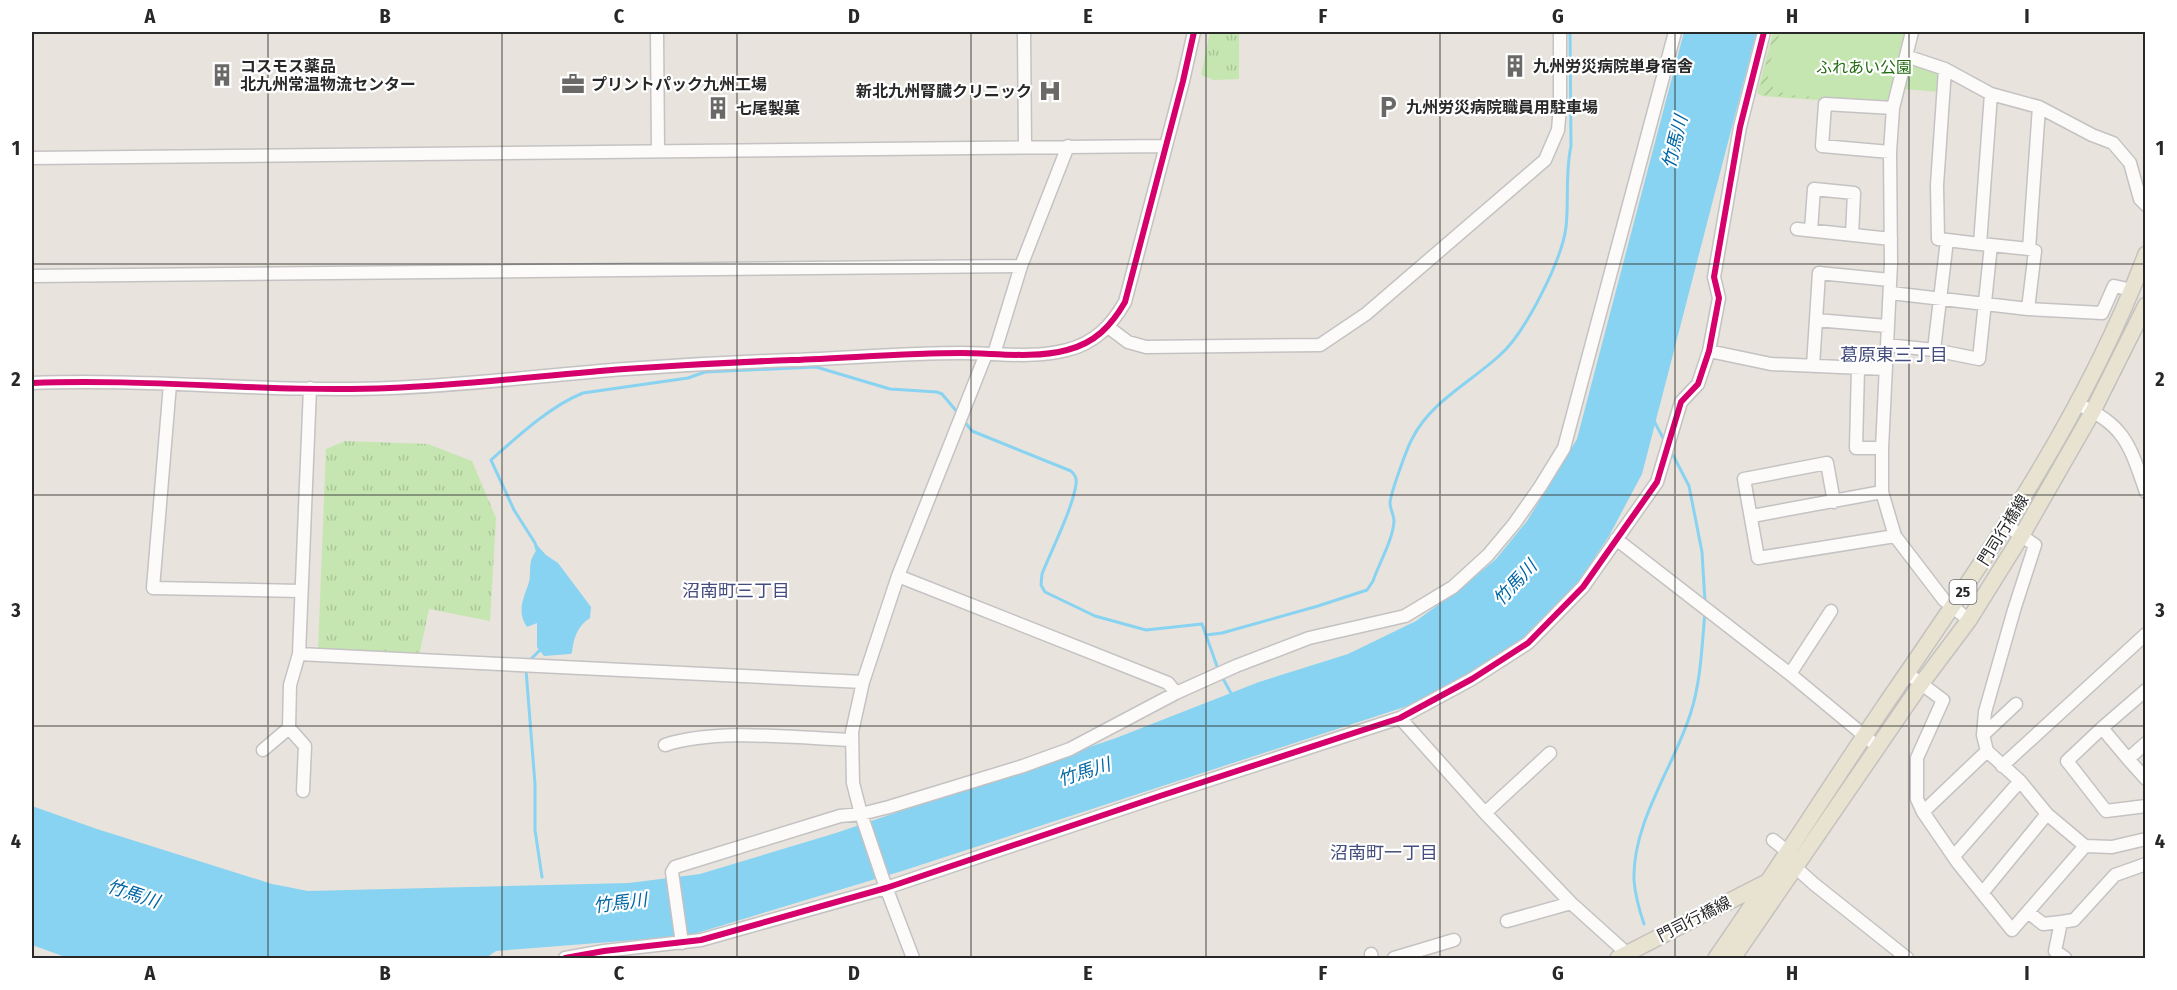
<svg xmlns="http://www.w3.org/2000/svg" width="2177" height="990" viewBox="0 0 2177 990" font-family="'Fira Sans Condensed','Noto Sans JP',sans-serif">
<defs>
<pattern id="grass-tufts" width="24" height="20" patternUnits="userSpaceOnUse" patternTransform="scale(1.5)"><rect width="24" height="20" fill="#c6e6b1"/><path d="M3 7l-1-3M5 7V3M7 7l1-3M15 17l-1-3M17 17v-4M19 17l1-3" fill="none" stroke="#aac598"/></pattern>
<pattern id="garden-furrows" width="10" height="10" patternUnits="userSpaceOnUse" patternTransform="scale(1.5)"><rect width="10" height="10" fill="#c6e6b1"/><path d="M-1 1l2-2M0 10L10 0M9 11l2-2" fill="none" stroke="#aac598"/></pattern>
</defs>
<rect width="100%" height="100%" fill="#e8e3dc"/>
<path fill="url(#grass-tufts)" d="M1210 32H1239V79L1214 80 1201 75Z
M345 441 428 444 472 461 496 518 490 621 429 609 419 656 318 650 326 449Z"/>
<path fill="#c6e6b1" d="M1773 32H1910L1889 105 1762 96 1757 93Z
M1910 60 1942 74 1940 92 1903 89Z"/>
<path fill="url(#garden-furrows)" d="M1774 32H1780C1776 45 1770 60 1768 73 1766 100 1810 96 1828 97V100L1763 95 1759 92Z"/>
<path fill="#88d3f1" d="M1684 32H1759L1755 38 1642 474 1609 536 1575 587 1523 638 1429 699 902 871 687 936 496 951 486 958H68L32 945V806L97 829 272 884 308 891 629 883 700 874 836 833 1116 738 1259 682 1348 654 1416 621 1460 589 1496 559 1527 521 1577 439Z
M537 545 546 555 558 563 591 607 590 618C578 625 573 639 572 653L570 654 544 656 537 647V623L527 627C516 611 524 598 529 582 531 574 529 565 532 558 535 552 537 551 537 545Z"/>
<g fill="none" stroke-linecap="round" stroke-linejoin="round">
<path stroke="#88d3f1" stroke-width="3" d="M964 421 972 431 1071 471C1075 475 1077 478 1076 484 1073 508 1051 551 1042 574L1041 585 1045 592 1095 616 1146 630 1202 624 1218 669
M1654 421 1663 438
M1673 455 1689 486 1702 552 1705 602
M538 553 535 543 514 510 491 460C517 437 550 406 583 393L688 378 705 372 816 367 890 389 937 392 942 394 958 413
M1206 635 1222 633 1318 606 1367 590 1373 581C1379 563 1393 540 1394 521 1394 515 1390 509 1390 503 1390 495 1407 448 1412 439 1430 402 1471 382 1500 355 1525 333 1562 260 1566 227 1569 200 1565 173 1571 146L1570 32
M532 658 541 649
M526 670 535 784V830L542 877
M1221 675 1232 695
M1644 924C1639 909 1635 895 1634 880 1632 822 1675 765 1691 712 1701 680 1702 645 1705 612"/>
<g stroke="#c4c2c3" stroke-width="15">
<path id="minor" d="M657 32 658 150
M1024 32 1025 147
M1912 32 1893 108 1890 152 1891 263 1882 448V492L1895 536 1944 600 1969 620
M1906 56 1945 69 1991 94 2039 107 2092 135 2113 143 2130 163 2140 199 2146 205
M1890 152 1822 146 1825 104 1893 108
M32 158 1165 146
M1797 229 1891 239
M1811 230 1814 189 1854 193 1852 235
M1947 240 1980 244
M1991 245 2029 249 2039 107
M32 276 1021 266
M1891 293 2028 309 2102 313 2114 286 2132 290
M2028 309 2035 251 2029 249
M1816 320 1887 326
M1108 327 1128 342 1146 347 1320 345 1366 314 1545 160 1558 130 1560 107V32
M1887 345 1934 350 1947 240 1938 239 1937 185 1945 69
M1934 350 1979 359 1991 245 1980 244 1991 94
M1709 351 1771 364 1886 369
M994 354 1021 266 1068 146
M1813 366 1819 273 1890 280
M1858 368 1856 448H1882
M32 383C151 378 271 393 390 388 468 385 547 375 625 369 681 365 737 362 793 360 849 358 905 353 961 353 995 353 1033 359 1067 350 1095 343 1111 326 1125 302L1183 81 1194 32
M170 384 153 588 300 591
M2077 404C2125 424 2130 446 2146 492
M1834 502 1827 463 1744 479 1758 558 1895 536
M1752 516 1882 492
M2007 526 2035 545 2014 610 1985 712 1983 735 1987 751 2020 781 2047 814 2085 846 2112 847 2146 839
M1616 539 1790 674 1878 747
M898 576 1168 683 1176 693
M299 654 863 682
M1907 673 1943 700 1917 758V799L1923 812 1958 863 2012 930 2085 846
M1790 674 1831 611
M1400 718 1485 813 1571 903 1632 958
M289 728 305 746 303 791
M2102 728 2146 690
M1983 735 2016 704
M2146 743 2128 759 2102 728 2067 761 2106 811 2146 806
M665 745C717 728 796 738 852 740
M263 750 289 728 290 685 299 654 310 388
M2128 759 2146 779
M2002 766 2146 634
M1923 812 1987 751
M1485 813 1550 753
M1773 840 1788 852 1795 867 1814 884 1907 958
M1954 856 2020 781
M1983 892 2047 814
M2028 912 2043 924 2061 922 2055 951 2065 958
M1507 921 1571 903
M2061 922 2074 920 2115 875 2146 864
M682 943 672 872 675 867 840 816 861 814 889 807 1023 766 1070 749 1176 693 1236 666 1309 638 1405 616 1453 587 1488 555 1514 524 1540 487 1564 448 1675 32
M1371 954 1372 958
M565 958 604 951 701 940 886 888 1160 796 1400 718 1472 679 1528 643 1583 587 1657 482 1681 402 1698 384 1709 351 1719 298 1714 277 1740 127 1764 32
M913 958 884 882 861 814 853 783 852 732 863 682 898 576 986 354
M1394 958 1454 940"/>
</g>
<g stroke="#c4c2bf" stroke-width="18">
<path id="major" d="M1618 958 1767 882
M1716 958C1774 875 1828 789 1885 705 1983 562 2084 418 2146 254
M1733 958 1921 684 1969 620 2022 535 2093 411 2146 305"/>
</g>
<use href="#minor" stroke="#fcfbfa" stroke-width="12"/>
<use href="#major" stroke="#e8e2d0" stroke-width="15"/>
<g stroke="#fff" stroke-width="10">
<path id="cycleway" d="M32 383C151 378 271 393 390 388 468 385 547 375 625 369 681 365 737 362 793 360 849 358 905 353 961 353 995 353 1033 359 1067 350 1095 343 1111 326 1125 302L1183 81 1194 32
M565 958 604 951 701 940 886 888 1160 796 1400 718 1472 679 1528 643 1583 587 1657 482 1681 402 1698 384 1709 351 1719 298 1714 277 1740 127 1764 32"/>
</g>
<use href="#cycleway" stroke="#d6006c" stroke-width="6"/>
</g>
<path fill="none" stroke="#282828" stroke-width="1.5" stroke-opacity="0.55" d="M268 32V958M502 32V958M737 32V958M971 32V958M1206 32V958M1440 32V958M1675 32V958M1909 32V958M32 264H2146M32 495H2146M32 726H2146"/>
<defs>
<g id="building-bare" transform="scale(1.8)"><path d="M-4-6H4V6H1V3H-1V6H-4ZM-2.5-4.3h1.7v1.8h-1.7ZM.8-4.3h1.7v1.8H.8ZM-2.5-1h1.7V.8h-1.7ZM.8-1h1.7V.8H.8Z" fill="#6b6967" stroke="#fff" stroke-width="2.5" paint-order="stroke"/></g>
<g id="office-bare" transform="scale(1.8)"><path d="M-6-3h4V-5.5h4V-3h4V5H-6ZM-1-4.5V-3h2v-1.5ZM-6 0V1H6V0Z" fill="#6b6967" stroke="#fff" stroke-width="2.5" paint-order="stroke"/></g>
<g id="hospital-bare" transform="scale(1.8)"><path d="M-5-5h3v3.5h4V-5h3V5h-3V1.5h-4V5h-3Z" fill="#6b6967" stroke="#fff" stroke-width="2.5" paint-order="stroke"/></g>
<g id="parking-bare" transform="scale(1.8)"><path d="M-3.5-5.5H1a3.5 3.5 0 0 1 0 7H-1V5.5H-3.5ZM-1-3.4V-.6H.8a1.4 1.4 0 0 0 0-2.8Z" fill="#6b6967" stroke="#fff" stroke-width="2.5" paint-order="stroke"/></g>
</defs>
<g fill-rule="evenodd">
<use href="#building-bare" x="1515" y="66"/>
<use href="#building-bare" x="222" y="75"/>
<use href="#office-bare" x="573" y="84"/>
<use href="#hospital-bare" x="1050" y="91"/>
<use href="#parking-bare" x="1388" y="107"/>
<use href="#building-bare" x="718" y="108"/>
</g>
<g text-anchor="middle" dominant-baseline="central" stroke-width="4.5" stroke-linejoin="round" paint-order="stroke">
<rect fill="#fff" stroke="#686868" stroke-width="1.5" x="1949.5" y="580" width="27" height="24" rx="4.5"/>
<g font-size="15" font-weight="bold" fill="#282828">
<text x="1963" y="592">25</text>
</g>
<g font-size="16" font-weight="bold" fill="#282828" stroke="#fff" text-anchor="start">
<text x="240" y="66">コスモス薬品<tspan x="240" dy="18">北九州常温物流センター</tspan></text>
<text x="1533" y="66">九州労災病院単身宿舎</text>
<text x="591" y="84">プリントパック九州工場</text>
<text x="1032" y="91" text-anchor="end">新北九州腎臓クリニック</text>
<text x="1406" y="107">九州労災病院職員用駐車場</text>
<text x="736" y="108">七尾製菓</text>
</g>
<g font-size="16" fill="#226b12" stroke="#fff">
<text x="1864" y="67">ふれあい公園</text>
</g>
<g font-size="16" fill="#282828" stroke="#fff">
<text transform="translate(2003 530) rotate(-58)">門司行橋線</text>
<text transform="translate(1694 919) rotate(-27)">門司行橋線</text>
</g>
<g font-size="18" font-style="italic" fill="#0066a4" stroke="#fff">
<text transform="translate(1675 142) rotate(-76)">竹馬川</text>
<text transform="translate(1515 583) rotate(-47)">竹馬川</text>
<text transform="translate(1084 772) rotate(-18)">竹馬川</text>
<text transform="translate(133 894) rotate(18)">竹馬川</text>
<text transform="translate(620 903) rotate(-7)">竹馬川</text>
</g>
<g font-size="18" fill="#444d7d" stroke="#fff">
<text x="1894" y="355">葛原東三丁目</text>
<text x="736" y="591">沼南町三丁目</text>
<text x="1384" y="853">沼南町一丁目</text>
</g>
</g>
<rect width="2177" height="990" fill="none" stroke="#ffffff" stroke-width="66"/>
<rect x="33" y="33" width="2111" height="924" fill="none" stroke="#282828" stroke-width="2"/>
<g font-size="20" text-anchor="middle" font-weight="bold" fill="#282828">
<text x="150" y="23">A</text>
<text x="385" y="23">B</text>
<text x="619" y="23">C</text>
<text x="854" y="23">D</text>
<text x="1088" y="23">E</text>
<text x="1323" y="23">F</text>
<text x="1558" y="23">G</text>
<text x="1792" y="23">H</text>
<text x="2027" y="23">I</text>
<text x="16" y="155">1</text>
<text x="2160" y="155">1</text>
<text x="16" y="386">2</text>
<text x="2160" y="386">2</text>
<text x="16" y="617">3</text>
<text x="2160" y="617">3</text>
<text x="16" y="848">4</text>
<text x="2160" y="848">4</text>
<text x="150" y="980">A</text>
<text x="385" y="980">B</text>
<text x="619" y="980">C</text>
<text x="854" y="980">D</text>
<text x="1088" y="980">E</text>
<text x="1323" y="980">F</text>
<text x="1558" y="980">G</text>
<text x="1792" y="980">H</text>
<text x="2027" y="980">I</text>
</g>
</svg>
